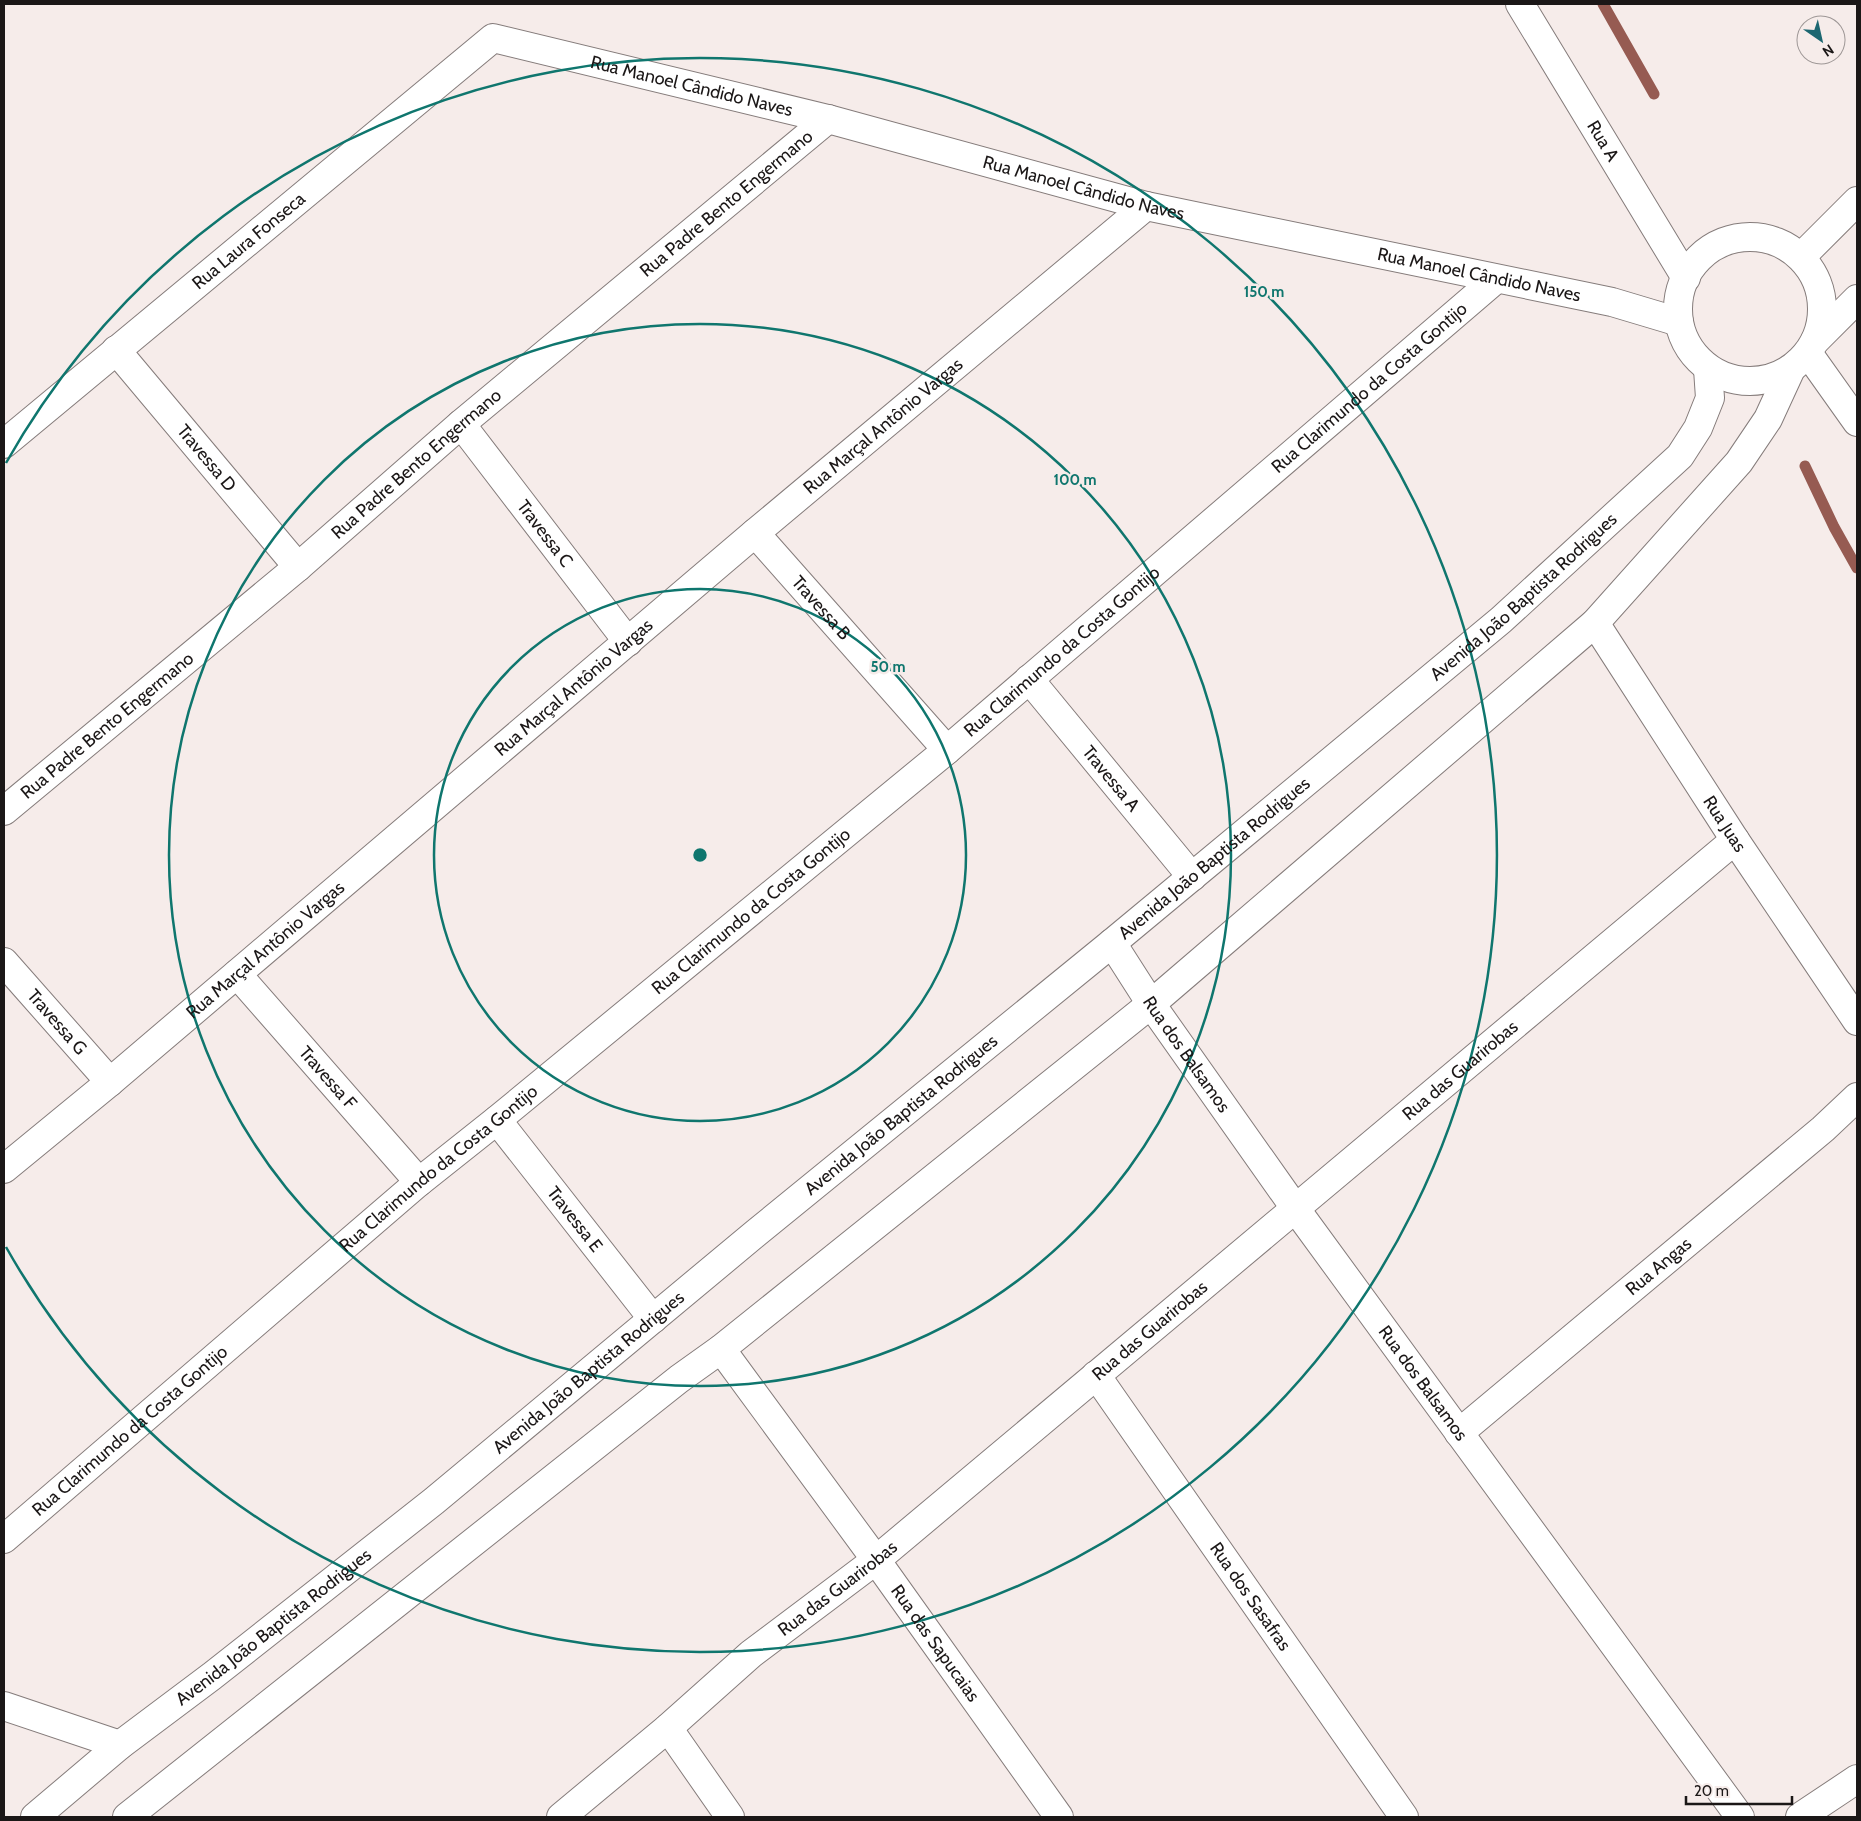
<svg xmlns="http://www.w3.org/2000/svg" width="1861" height="1821" viewBox="0 0 1861 1821" font-family="Cabin,sans-serif">
<rect width="100%" height="100%" fill="#f6ecea"/>
<g fill="none" stroke-linecap="round" stroke-linejoin="round">
<path stroke="#965b52" stroke-width="11" d="M1603 4 1654 94
M1805 466 1834 527 1857 568"/>
<g stroke="#857c7b" stroke-width="30">
<g id="minor">
<path id="s1" d="M1520 4 1686 278"/>
<circle cx="1750" cy="309" r="72"/>
<path d="M1801 257 1857 201"/>
<path d="M1815 341 1857 299"/>
<path id="s2" d="M116 350 298 567"/>
<path d="M1808 353 1857 422"/>
<path id="s3" d="M461 424 628 642"/>
<path id="s4" d="M4 444 493 38 828 119 1146 206 1612 302 1679 322"/>
<path id="s5" d="M755 533 947 750"/>
<path id="s6" d="M1595 623 1735 840 1857 1021"/>
<path id="s7" d="M1029 679 1192 877"/>
<path id="s8" d="M4 811 298 567 461 424 828 119"/>
<path id="s9" d="M1112 943 1151 1004 1295 1208 1740 1817"/>
<path id="s10" d="M4 962 110 1082"/>
<path id="s11" d="M237 974 419 1182"/>
<path id="s12" d="M497 1120 653 1319"/>
<path id="s13" d="M4 1169 110 1082 755 533 1146 206"/>
<path id="s14" d="M721 1349 876 1560 1059 1817"/>
<path id="s15" d="M1096 1375 1404 1817"/>
<path id="s16" d="M1459 1433 1823 1129 1857 1097"/>
<path id="s17" d="M4 1539 419 1182 497 1120 947 750 1496 279"/>
<path d="M4 1706 120 1745"/>
<path d="M668 1728 730 1817"/>
<path id="s18" d="M35 1817 120 1745 212 1676 434 1501 756 1233 1112 943 1501 620 1680 456 1698 428 1710 398 1708 369"/>
<path d="M127 1817 679 1379 721 1349 1151 1004 1595 623 1739 462 1768 419 1791 369"/>
<path id="s19" d="M561 1817 668 1728 751 1654 876 1560 1735 840"/>
<path d="M1800 1817 1857 1779"/>
</g>
</g>
<use href="#minor" stroke="#fff" stroke-width="28"/>
</g>
<g fill="none" stroke="#0f766e" stroke-width="2.5">
<circle cx="700" cy="855" r="266"/>
<circle cx="700" cy="855" r="531"/>
<path d="M6 463A797 797 0 1 1 6 1247"/>
</g>
<g text-anchor="middle" dominant-baseline="central" stroke-width="5" stroke-linejoin="round" paint-order="stroke">
<g font-size="18" fill="#1b1717" stroke="#f6ecea">
<text stroke="none"><textPath href="#s4" startOffset="840">Rua Manoel Cândido Naves</textPath></text>
<text stroke="none"><textPath href="#s1" startOffset="160">Rua A</textPath></text>
<text stroke="none"><textPath href="#s4" startOffset="1245">Rua Manoel Cândido Naves</textPath></text>
<text stroke="none"><textPath href="#s8" startOffset="944">Rua Padre Bento Engermano</textPath></text>
<text stroke="none"><textPath href="#s4" startOffset="318">Rua Laura Fonseca</textPath></text>
<text stroke="none"><textPath href="#s4" startOffset="1650">Rua Manoel Cândido Naves</textPath></text>
<text stroke="none"><textPath href="#s17" startOffset="1786">Rua Clarimundo da Costa Gontijo</textPath></text>
<text stroke="none"><textPath href="#s13" startOffset="1151">Rua Marçal Antônio Vargas</textPath></text>
<text stroke="none"><textPath href="#s2" startOffset="141">Travessa D</textPath></text>
<text stroke="none"><textPath href="#s8" startOffset="539">Rua Padre Bento Engermano</textPath></text>
<text stroke="none"><textPath href="#s3" startOffset="138">Travessa C</textPath></text>
<text stroke="none"><textPath href="#s18" startOffset="1925">Avenida João Baptista Rodrigues</textPath></text>
<text stroke="none"><textPath href="#s5" startOffset="100">Travessa B</textPath></text>
<text stroke="none"><textPath href="#s17" startOffset="1381">Rua Clarimundo da Costa Gontijo</textPath></text>
<text stroke="none"><textPath href="#s13" startOffset="746">Rua Marçal Antônio Vargas</textPath></text>
<text stroke="none"><textPath href="#s8" startOffset="134">Rua Padre Bento Engermano</textPath></text>
<text stroke="none"><textPath href="#s7" startOffset="129">Travessa A</textPath></text>
<text stroke="none"><textPath href="#s6" startOffset="239">Rua Juas</textPath></text>
<text stroke="none"><textPath href="#s18" startOffset="1520">Avenida João Baptista Rodrigues</textPath></text>
<text stroke="none"><textPath href="#s17" startOffset="976">Rua Clarimundo da Costa Gontijo</textPath></text>
<text stroke="none"><textPath href="#s13" startOffset="341">Rua Marçal Antônio Vargas</textPath></text>
<text stroke="none"><textPath href="#s10" startOffset="80">Travessa G</textPath></text>
<text stroke="none"><textPath href="#s9" startOffset="134">Rua dos Balsamos</textPath></text>
<text stroke="none"><textPath href="#s19" startOffset="1169">Rua das Guarirobas</textPath></text>
<text stroke="none"><textPath href="#s11" startOffset="138">Travessa F</textPath></text>
<text stroke="none"><textPath href="#s18" startOffset="1115">Avenida João Baptista Rodrigues</textPath></text>
<text stroke="none"><textPath href="#s17" startOffset="571">Rua Clarimundo da Costa Gontijo</textPath></text>
<text stroke="none"><textPath href="#s12" startOffset="126">Travessa E</textPath></text>
<text stroke="none"><textPath href="#s16" startOffset="260">Rua Angas</textPath></text>
<text stroke="none"><textPath href="#s19" startOffset="764">Rua das Guarirobas</textPath></text>
<text stroke="none"><textPath href="#s18" startOffset="710">Avenida João Baptista Rodrigues</textPath></text>
<text stroke="none"><textPath href="#s9" startOffset="539">Rua dos Balsamos</textPath></text>
<text stroke="none"><textPath href="#s17" startOffset="166">Rua Clarimundo da Costa Gontijo</textPath></text>
<text stroke="none"><textPath href="#s19" startOffset="359">Rua das Guarirobas</textPath></text>
<text stroke="none"><textPath href="#s15" startOffset="270">Rua dos Sasafras</textPath></text>
<text stroke="none"><textPath href="#s18" startOffset="305">Avenida João Baptista Rodrigues</textPath></text>
<text stroke="none"><textPath href="#s14" startOffset="364">Rua das Sapucaias</textPath></text>
</g>
</g>
<circle cx="700" cy="855" r="8" fill="#0f766e" stroke="#f6ecea" stroke-width="2.5"/>
<g font-size="15" text-anchor="middle" font-weight="bold" fill="#0f766e" stroke="#f6ecea" stroke-width="5" stroke-linejoin="round" paint-order="stroke">
<text x="1264" y="297">150 m</text>
<text x="1075" y="485">100 m</text>
<text x="888" y="672">50 m</text>
</g>
<rect width="1861" height="1821" fill="none" stroke="#1b1717" stroke-width="10"/>
<g transform="translate(1821 40) rotate(146)"><circle r="24" fill="#f6ecea" stroke="#9e9796"/>
<path d="M0-4L9 19L0 12L-9 19Z" fill="#1c6771"/>
<text y="-8" font-size="14" font-weight="bold" text-anchor="middle" fill="#1b1717">N</text>
</g>
<path d="M1686 1796v8h106v-8" fill="none" stroke="#1b1717" stroke-width="2.5"/>
<text x="1694" y="1796" font-size="15" fill="#1b1717" stroke="#f6ecea" stroke-width="4" paint-order="stroke">20 m</text>
</svg>
